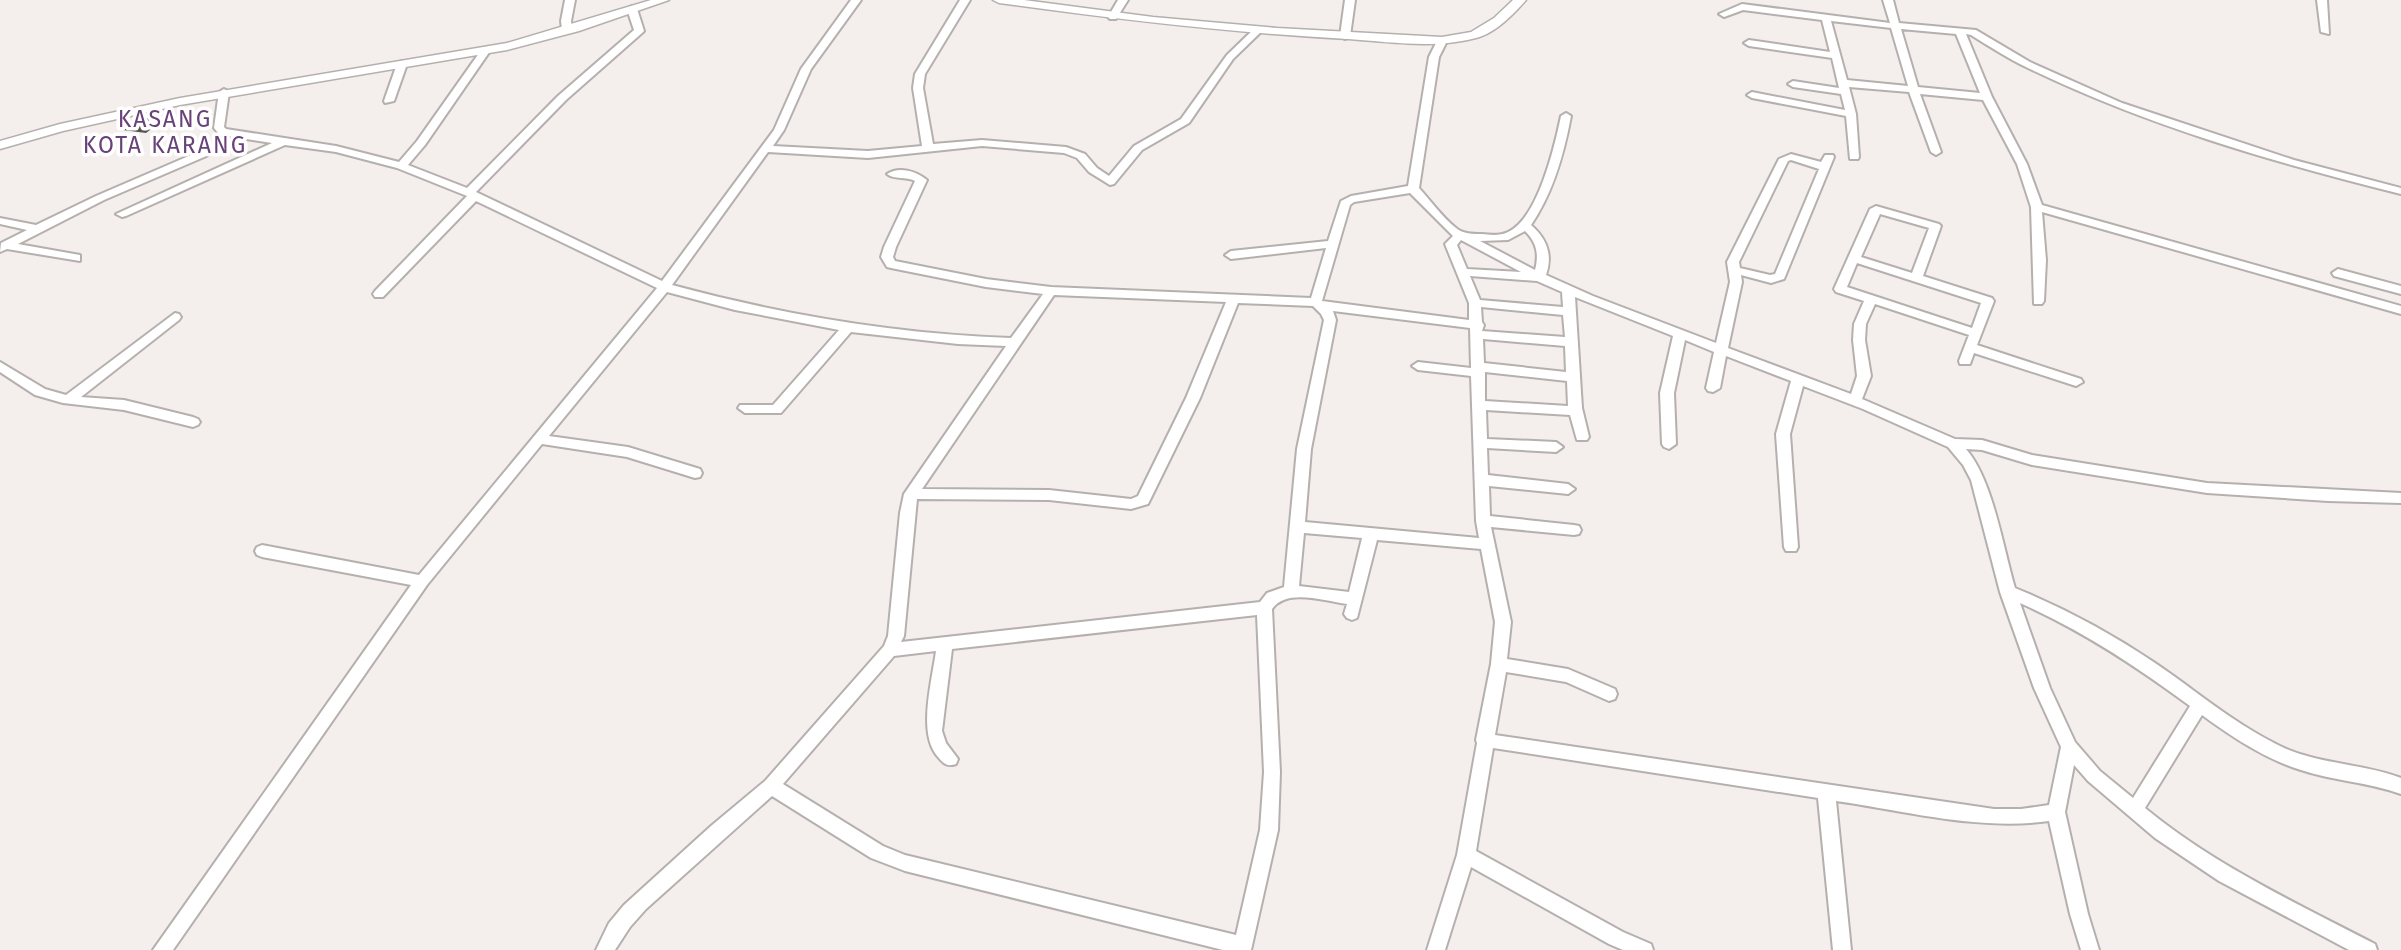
<svg xmlns="http://www.w3.org/2000/svg" width="2401" height="950" viewBox="0 0 2401 950" font-family="'Fira Sans',sans-serif">
<rect width="100%" height="100%" fill="#f4efec"/>
<path fill="#575450" d="M140 117 163 120 146 133 123 130Z"/>
<g fill="none" stroke-linecap="round" stroke-linejoin="round">
<g stroke="#b5b0ad" stroke-width="4">
<path id="minor" d="M565 0H575L571 21 572 29 567 32 562 29 561 21Z
M851 0H861L811 69 784 130 773 146 868 151 922 146 913 88 915 74 960 0H970L925 74 923 88 933 144 982 140 1066 147 1085 154 1097 168 1109 176 1134 146 1181 119 1227 55 1255 28 1263 30 1233 59 1189 123 1142 150 1114 184 1110 185 1089 172 1077 158 1064 153 982 146 868 158 768 152 672 285C783 315 896 334 1011 338L1043 294 986 287 891 268 887 267 881 257 884 247 915 181C906 176 894 180 887 174 899 166 916 171 927 180L896 247 893 257 895 261 986 279 1051 287 1311 298 1326 248 1231 259 1225 255 1231 251 1328 241 1341 201 1351 196 1408 186 1429 57 1437 41 1442 38 1447 41 1439 57 1419 188C1431 201 1442 217 1456 228 1463 234 1473 234 1482 234 1490 235 1500 236 1508 232 1538 219 1555 145 1561 116L1566 113 1571 116C1564 154 1553 193 1531 225 1547 239 1553 255 1546 275L1593 296 1716 343 1730 282 1727 262 1779 159 1791 154 1821 162 1825 155H1833L1834 157 1784 279 1771 283 1741 275 1742 282 1728 348 1851 394 1857 376 1853 340 1854 324 1864 301 1836 292 1834 289 1870 209 1876 206 1939 224 1941 226 1923 276 1992 298 1994 301 1977 345 2081 379 2083 382 2076 386 1974 353 1970 364H1960L1959 361 1969 335 1875 304 1866 324 1865 340 1871 376 1862 399 1955 439 1982 440 2032 455 2207 483 2401 493V503L2328 501 2207 493 2032 465 1982 450 1966 449C1993 480 2003 548 2015 588 2064 608 2111 633 2155 663 2195 690 2231 721 2274 743 2314 765 2359 762 2401 778V794C2368 782 2334 781 2301 770 2265 759 2232 737 2202 715L2145 808C2214 865 2296 903 2375 944L2377 950H2349L2219 881 2155 838 2088 781 2074 765 2065 812 2088 914 2099 950H2081L2070 914 2049 821C1979 831 1906 811 1836 801L1851 950H1833L1818 798 1493 748 1476 851 1623 932 1651 944 1653 950H1623L1609 944 1471 867 1445 950H1427L1457 855 1477 743 1476 740 1491 664 1495 622 1481 549 1377 540 1357 618 1352 620 1347 618 1344 614 1347 604C1324 601 1287 588 1272 609L1280 772 1278 830 1251 950H1223L905 871 871 858 772 796 646 909 630 927 615 950H596L609 923 624 905 711 826 765 781 884 646 888 636 900 513 904 494 1006 346 958 344 851 332 781 413H745L738 408 740 405H773L839 330 735 310 667 292 549 436 628 447 700 469 702 473 700 477 695 478 627 457 542 444 427 585 173 950H153L411 585 262 557 257 555 255 551 257 547 262 545 419 575 657 288 476 201 383 297H375L373 294 375 291 467 196 397 168 336 152 285 145 126 216 122 217 116 214 272 143 246 139 104 200 18 244 80 255V261L7 249 0 252 1 243 27 230 0 224V218L36 225 96 196 233 137 219 134 214 128 219 92 224 89 229 92 224 127 226 129 336 146 399 162 417 141 482 49 485 48 490 51 425 145 408 165 467 188 558 96 634 30 627 9 632 6 637 9 644 31 642 33 566 100 476 192 662 281 774 130 801 69ZM1791 160 1819 169 1775 274 1770 275 1740 268 1739 262 1788 161ZM1410 193 1453 236 1445 244 1469 303V320L1322 301 1350 205 1354 202ZM1880 214 1929 228 1912 273 1861 257ZM1525 231C1537 243 1539 254 1535 270L1480 241 1508 240ZM1461 240 1521 272 1467 269 1457 245ZM1857 263 1981 303 1972 328 1847 287ZM1470 276 1537 281 1562 292 1563 307 1480 300ZM1054 295 1226 302 1186 398 1138 496 1131 499 1049 490 922 489ZM1575 297 1673 336 1660 393 1662 444 1664 447 1669 449 1676 444 1674 393 1685 340 1714 352 1706 388 1708 391 1713 392 1720 388 1726 356 1791 381 1776 434 1784 547 1786 551H1796L1798 547 1790 434 1803 386 1863 409 1948 447 1963 465 1971 480 2000 592 2034 688 2061 747 2049 805 2021 809H1994L1495 735 1506 672 1566 682 1609 701 1615 699 1617 694 1615 689 1568 669 1507 659 1511 622 1491 527 1574 535 1579 534 1581 530 1579 526 1574 525 1490 516 1489 486 1568 494 1575 489 1568 484 1488 475 1487 448 1556 452 1563 447 1556 442 1487 439 1486 410 1570 415 1577 440H1587L1589 437 1582 408ZM1238 303 1313 306 1321 314 1324 320 1297 449 1284 587 1267 593 1260 602 901 642 904 636 917 499 1049 500 1131 509 1148 504 1200 398ZM1481 307 1563 315 1565 337 1482 331 1484 325 1482 322ZM1333 311 1470 328 1471 368 1418 362 1412 366 1418 370 1471 376 1476 521 1479 538 1305 522 1311 449 1336 320ZM1483 339 1565 346 1566 372 1484 363ZM1485 372 1567 381 1568 406 1485 401ZM1304 533 1362 538 1349 592 1299 586ZM2020 603C2081 630 2136 666 2190 706L2133 798 2100 771 2075 742 2050 688ZM1257 615 1264 772 1260 830 1236 935 905 855 883 846 783 784 894 656 936 651C932 681 917 734 938 757 944 764 947 767 956 764L958 759 946 743 942 731 952 649Z
M1118 0H1128L1116 19H1110L1108 17Z
M1345 0H1355L1350 36 1345 39 1340 36Z
M1883 0H1893L1899 23 1976 30 2030 62 2122 103 2294 160 2401 188V194C2273 162 2145 125 2026 67 2007 58 1989 46 1971 35L1966 34 1992 97 2027 164 2042 205 2401 306V314L2042 212 2046 260 2044 301 2042 304H2034L2031 207 2017 164 1983 100 1920 94 1941 152 1936 155 1931 152 1909 92 1849 87 1856 114 1859 157 1858 159H1850L1846 116 1752 98 1747 95 1752 92 1845 110 1841 94 1793 87 1788 84 1793 81 1839 88 1832 58 1749 46 1744 43 1749 40 1830 52 1822 20 1743 10 1724 17 1719 14 1742 4 1890 23ZM1831 21 1891 28 1908 86 1847 80ZM1901 29 1956 34 1980 93 1918 87Z
M2317 0H2327L2329 34 2321 32Z
M402 61 407 64 394 101 385 103 384 101 397 64Z
M2338 269 2401 286V294L2334 276 2332 273Z
M175 313 179 314 181 317 179 320 81 397 124 400 193 417 198 419 200 422 198 425 193 427 124 410 63 403 35 395 0 372V362L45 389 66 395Z"/>
</g>
<g stroke="#b5b0ad" stroke-width="3">
<path id="tertiary" d="M651 0H669L579 31 507 50 180 105 63 131 0 149V141L60 124 180 98 507 43Z
M993 0H1024L1153 17 1277 28 1442 37 1471 32 1494 18 1513 0H1526C1514 14 1494 34 1476 38 1435 49 1390 42 1348 39 1231 33 1115 19 999 3Z"/>
</g>
<use href="#minor" fill="#fff" fill-rule="evenodd"/>
<use href="#tertiary" fill="#fff" fill-rule="evenodd"/>
</g>
<g text-anchor="middle" dominant-baseline="central" stroke-width="7" stroke-linejoin="round" paint-order="stroke">
<g font-size="23" letter-spacing="2" fill="#69427a" stroke="#fff">
<text x="165" y="119">KASANG<tspan x="165" dy="26">KOTA KARANG</tspan></text>
</g>
</g>
</svg>
